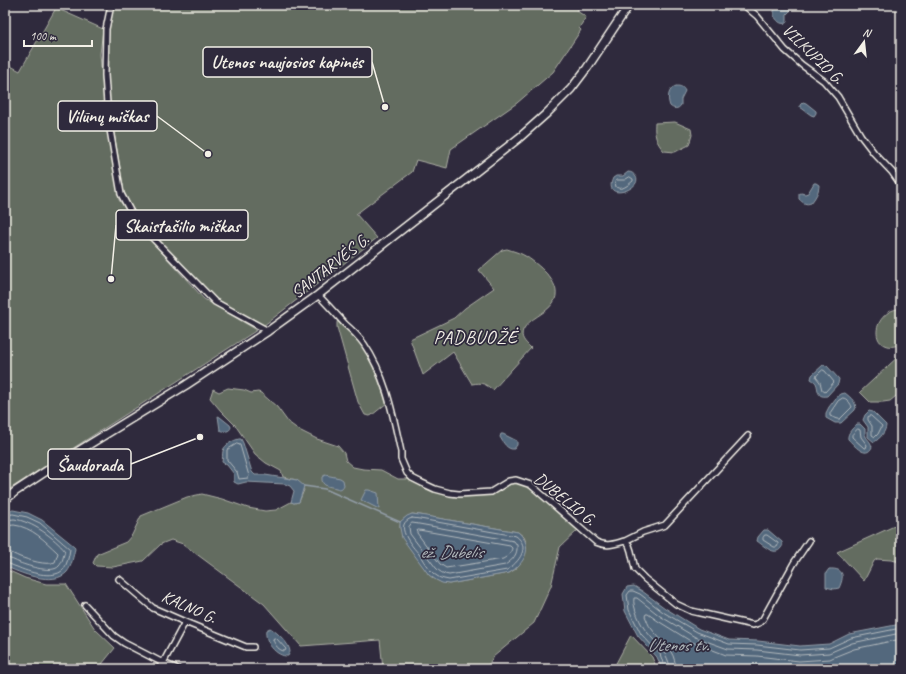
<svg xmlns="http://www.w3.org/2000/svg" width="906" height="674" viewBox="0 0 906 674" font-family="Caveat,sans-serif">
<rect width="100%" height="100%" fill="#2f2a3d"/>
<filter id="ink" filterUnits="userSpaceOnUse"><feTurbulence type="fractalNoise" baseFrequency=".025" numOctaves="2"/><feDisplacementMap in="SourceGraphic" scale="8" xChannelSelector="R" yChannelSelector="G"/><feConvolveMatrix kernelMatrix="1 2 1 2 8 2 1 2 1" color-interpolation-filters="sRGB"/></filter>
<g filter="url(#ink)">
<path fill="#636c60" stroke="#acaea4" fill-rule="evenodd" d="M114 5H580L577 11 586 17 579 28 581 30 553 72 517 103 451 149 447 168 416 160 412 172 356 214 377 238 263 326 215 298 138 220 124 192 111 115 108 82 107 56 110 21Z
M56 8 103 29 100 54 105 114 119 200 146 235 204 299 257 330 5 492V63L20 71Z
M675 122 691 129 692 135 689 145 675 152 664 151C656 142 654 135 655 123Z
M507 249C513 251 521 253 527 257 540 266 565 286 553 303 546 314 529 318 523 330 520 338 525 342 531 348L493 390C485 384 483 382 472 384L453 352 423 375 410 339 454 318 465 308 494 288 479 270 502 250Z
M901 308V344C876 355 868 326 889 312 892 310 897 309 901 308Z
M338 318 364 347 371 361 387 403 372 415 370 416 365 415 358 402 337 327V323Z
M901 354V368L898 372 897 376 901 392 890 401 883 402H870L860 392Z
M228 388 244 390 251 393 258 392 261 393 277 407 288 422 299 430 317 439 338 446 344 453 346 461 353 467 363 469 381 470 398 479H406L414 480 429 488 484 495 507 484 517 482 533 489 578 530 560 547 551 586 534 623 493 657 486 669H383L380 640 301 646 264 604 183 544 171 540 161 544 143 561 113 567 96 566 93 563 97 554 126 542 132 535 141 516 187 497 202 494 222 499 248 508 265 511 276 510 291 502 294 503 299 502 304 490 297 480 283 477 281 471 266 463 255 454 235 425 221 411 210 398 213 389 219 392ZM412 514 420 515 518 532 524 537 526 542 516 569 509 573 449 584C441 583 436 580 429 575L400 528C400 519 404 519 412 514Z
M901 523V562L891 560 877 559 874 561 864 581 837 552Z
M5 569 25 578 46 584H66L95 629 115 648 102 664 109 669H5Z
M631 635 652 657 657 669H613Z"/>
<path fill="#52677d" stroke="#939ea8" d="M777 5H792V9L787 14V21L786 23C780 25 777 20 774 16V11Z
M676 86C681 86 683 87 685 91L681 99V105C678 110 673 109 670 106 667 98 668 89 676 86Z
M803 102 806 103 816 111V113L814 116 811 115 800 107V105Z
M628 172C632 172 634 174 636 177 643 189 602 203 613 178L616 176H623Z
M814 183H816L819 185C819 192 815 198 811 203 806 205 803 203 799 199V194L801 193 805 194 808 193Z
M823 365 827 366 839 379 838 384 827 396C816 398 819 389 816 383 815 381 812 380 811 379L812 375Z
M845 393C850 397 858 403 855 410L841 423H835L826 418V413L829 407 836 398 841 394Z
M869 411 873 412 886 425C886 431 880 439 874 442L868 437V427L863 420 865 415Z
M218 416 220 417 230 425 231 427C230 432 224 432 220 430Z
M857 424H860L865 429C864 440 870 438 872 447 866 460 854 445 848 439 847 433 853 428 857 424Z
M501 434H503L517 441V445L514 449C507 450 503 442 500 437Z
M239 439H241L243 443 252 472 255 475H265L297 480 304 486 301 496 299 502 294 503 291 502 294 491 290 486 285 484 246 482 238 484 234 482V474L227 465 222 462C223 458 222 455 223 451 224 445 234 440 239 439Z
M325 475 340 478 343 480 344 485C343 487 342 489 339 489 338 489 337 488 336 488 329 486 321 487 322 477Z
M366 490H369L378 493 379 509 361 500Z
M13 510 28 513 42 520 74 546 75 549C73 556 72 566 67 572 54 587 19 573 5 566V511Z
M412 514 420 515 518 532C535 547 524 564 509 573L449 584 442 583 436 580 429 575 402 538 400 528V522L407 516Z
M764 530H768L782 542C783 546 783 545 781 548 775 557 763 545 757 541L758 537Z
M829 569C845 568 844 577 839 588L834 589 826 587V573Z
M634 586 642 591 665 608 699 629 729 640 758 641 800 646 829 644 849 634 901 624V669H662L657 657 638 636 625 611 623 594 627 587Z
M270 628C277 632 290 644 290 652L288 656C276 657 264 641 266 630Z"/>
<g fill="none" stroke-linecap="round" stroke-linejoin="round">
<path stroke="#b3babd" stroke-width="1" d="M630 177 633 179V181C628 185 622 191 616 187L615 182 616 180H624Z
M823 370 825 371 834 382 825 392 822 390 820 382 816 377 817 375Z
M843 398C847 398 851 404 852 407L840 419H838L830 416V413L838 401Z
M871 416 882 426 878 434 875 437 872 435V426L868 420V417Z
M858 429 860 430 861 437 867 445 866 448H864L852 437V435Z
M237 444 240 445 249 476 248 478 239 479 237 472 227 460V450Z
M5 515 13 514 27 517 40 523 70 549C69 556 67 565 63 570 53 580 28 572 17 567 13 566 9 563 5 563
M412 518 420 519 516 536C531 547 519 562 507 570L449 580C445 579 441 579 437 576 429 571 424 562 419 554 412 546 392 524 412 518Z
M5 520C8 520 11 519 14 519 31 521 55 538 65 551 63 556 63 562 59 566 53 574 28 566 20 563 15 561 11 558 5 558
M412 523 419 524 514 541 517 545C518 554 513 560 505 565L449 575C443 574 440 572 436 568L410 534 409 527Z
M5 526C8 526 11 525 14 525 32 527 45 541 57 552L58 553 55 562C46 566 29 560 20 557 15 555 11 552 5 551
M419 530 510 546 512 548C511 553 508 556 503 559L446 568 440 564 417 533V531Z
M765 535H767L778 543V545L777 547H774L763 540V538Z
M274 638H276L286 649 285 651C279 651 275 645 273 640Z
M665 669 660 654 641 634 629 610 627 595 630 591H633L640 594 663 612 697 632 729 644 757 645 800 650 829 648 851 638 901 628
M670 669C669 653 656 644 647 632 641 626 632 606 634 598H637L660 616 695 637 728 649 757 650 800 655 829 653 852 643 901 633
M676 669C675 648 661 642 651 628 648 625 647 620 645 616L646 614H648L658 621 692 642 726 655 757 656 799 661 830 659 834 657 854 649 901 639"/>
<path stroke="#939ea8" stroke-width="1.5" d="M304 486 325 489 400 522"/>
<g stroke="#f4f1e8" stroke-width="8">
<path id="street" d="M111 5 106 29 105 75 108 118 121 194 135 220 215 302 268 331
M744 5 757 16 785 50 802 65 824 81 838 97 861 136 874 153 892 172 901 185
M318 295C327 304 336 314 345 324 352 330 359 337 364 344 386 376 393 415 401 452V459L407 473 412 478 422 483 435 489 450 493 459 494 491 492 509 481 516 480 531 485 596 542C607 547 613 544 625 541L629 545 631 551 635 569 645 579 676 604 691 611 753 625 759 623 763 619 794 563 809 541
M625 541 643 532 665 525 748 436
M119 579 153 608 185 622 246 647H253
M85 605 114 636 124 643 163 663 178 669
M158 669 163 663 185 622"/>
</g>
<g stroke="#f4f1e8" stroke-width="10">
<path id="secondary" d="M5 500 16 491 54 466 186 385 268 331 318 295 519 138 546 114 571 89 587 68 629 5"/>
</g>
<use href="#street" stroke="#2f2a3d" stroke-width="5"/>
<use href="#secondary" stroke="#2f2a3d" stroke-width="7"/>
</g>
</g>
<g text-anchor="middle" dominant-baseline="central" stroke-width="3.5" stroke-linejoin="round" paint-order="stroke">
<g font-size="17" fill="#f4f1e8" stroke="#2f2a3d">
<text transform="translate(813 54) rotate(44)">VILKUPIO G.</text>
<text transform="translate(330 266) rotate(-38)">SANTARVĖS G.</text>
<text transform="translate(565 499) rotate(39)">DUBELIO G.</text>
<text transform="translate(189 607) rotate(24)">KALNO G.</text>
</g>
<g font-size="18" font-style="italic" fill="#b3babd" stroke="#2f2a3d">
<text x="451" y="552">ež. Dubelis</text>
<text x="678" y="645">Utenos tv.</text>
</g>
<g font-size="19" letter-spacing="1" fill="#f4f1e8" stroke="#2f2a3d">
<text x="476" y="337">PADBUOŽĖ</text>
</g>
</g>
<path fill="none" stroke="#f4f1e8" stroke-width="1.5" d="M385 107L372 62M208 154L157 116M111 279L116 225M200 437L131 464"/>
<g fill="#f4f1e8" stroke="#2f2a3d" stroke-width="1.5">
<circle cx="385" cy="107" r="4"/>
<circle cx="208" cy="154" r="4"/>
<circle cx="111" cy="279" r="4"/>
<circle cx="200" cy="437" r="4"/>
</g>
<g fill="#2f2a3d" stroke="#f4f1e8" stroke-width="1.5">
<rect x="203" y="47" width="169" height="30" rx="4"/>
<rect x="58" y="101" width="99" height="30" rx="4"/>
<rect x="116" y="210" width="132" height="30" rx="4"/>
<rect x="48" y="449" width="83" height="30" rx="4"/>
</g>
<g font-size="18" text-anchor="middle" font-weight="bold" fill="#f4f1e8">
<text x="287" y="68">Utenos naujosios kapinės</text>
<text x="107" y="122">Vilūnų miškas</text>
<text x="182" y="232">Skaistašilio miškas</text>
<text x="90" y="471">Šaudorada</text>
</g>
<rect width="906" height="674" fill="none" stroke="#2f2a3d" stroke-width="20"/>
<rect x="10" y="10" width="886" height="654" fill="none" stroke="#f4f1e8" stroke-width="1.5" filter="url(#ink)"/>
<g transform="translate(864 42) rotate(15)" stroke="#2f2a3d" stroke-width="3" paint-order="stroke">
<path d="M0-3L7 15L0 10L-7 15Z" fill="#f4f1e8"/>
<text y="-6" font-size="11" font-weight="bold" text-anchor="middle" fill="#f4f1e8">N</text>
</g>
<path d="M24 40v6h68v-6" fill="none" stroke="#f4f1e8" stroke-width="2"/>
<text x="30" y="40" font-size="12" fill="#f4f1e8" stroke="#2f2a3d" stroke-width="3" paint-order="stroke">100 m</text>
</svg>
